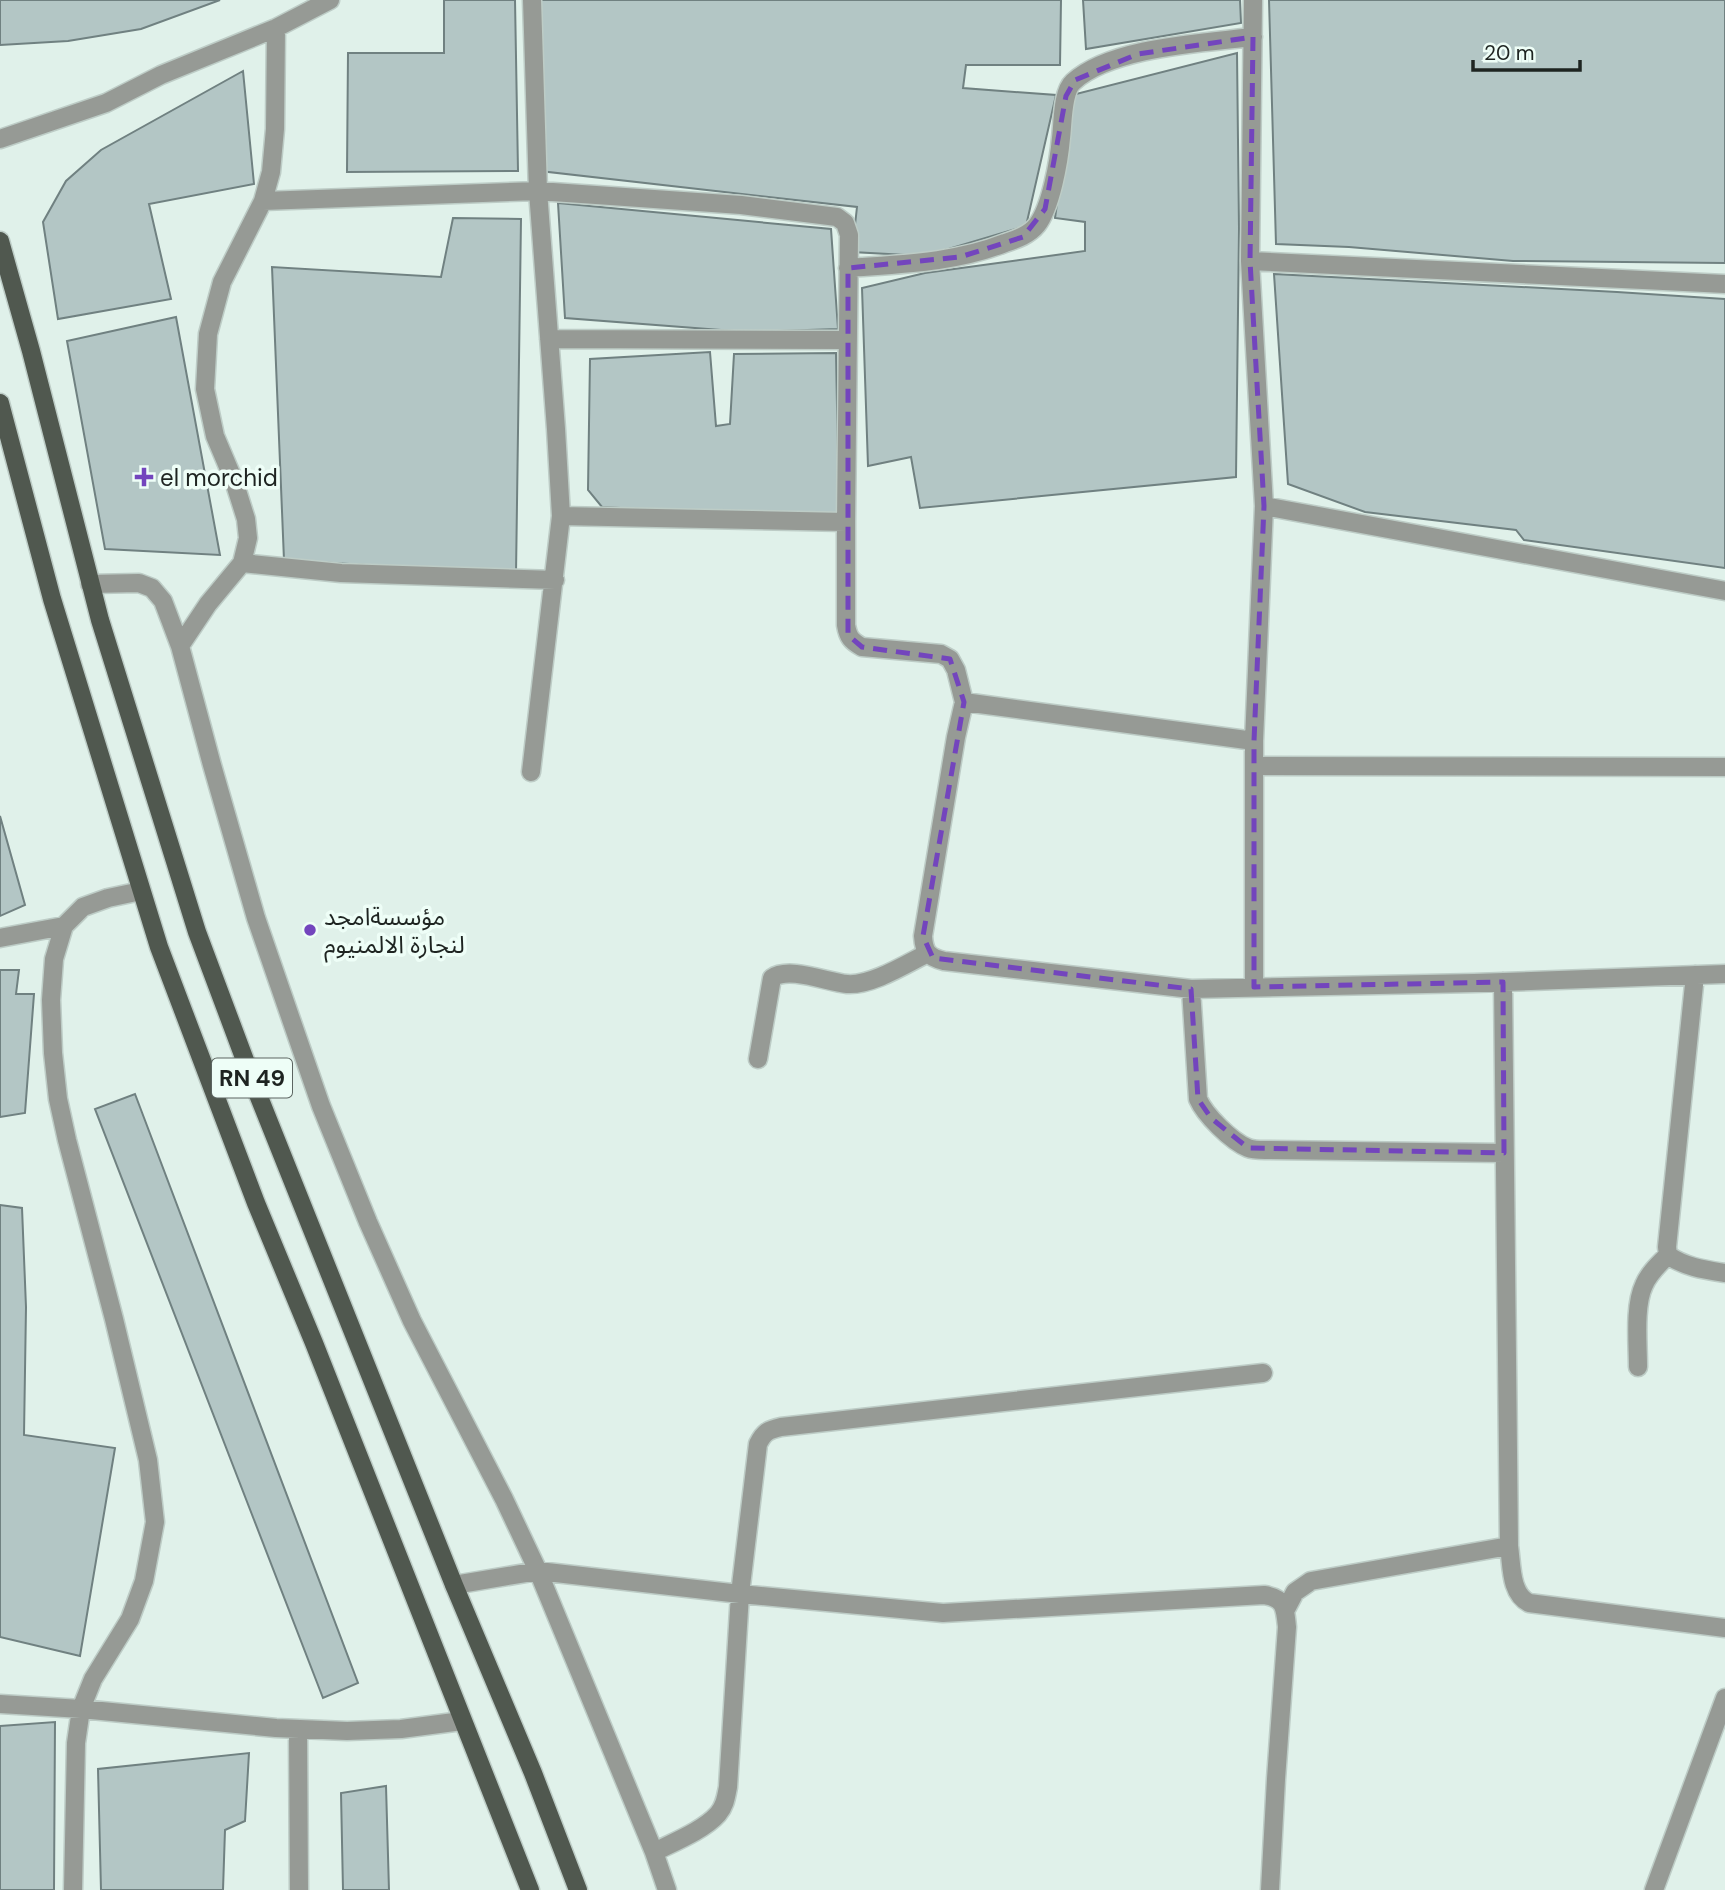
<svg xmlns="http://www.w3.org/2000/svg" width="1725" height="1890" viewBox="0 0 1725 1890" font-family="'DM Sans','Noto Sans Arabic',sans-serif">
<rect width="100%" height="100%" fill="#e0f1ea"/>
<path fill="#b3c6c5" stroke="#708181" stroke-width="2" d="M0 0H220L141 29 68 41 0 45Z
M444 0H515L518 171 347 172 348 53H444Z
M538 0H1061L1060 65H966L963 88 1056 95 1026 226 925 256 852 252 857 207 540 171Z
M1083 0H1240L1241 23 1086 49Z
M1269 0H1725V263L1513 261 1349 247 1276 244Z
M1237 53 1239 229 1236 477 920 508 911 457 868 466 862 288 925 273 1085 251V222L1055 218 1072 95Z
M243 71 254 184 149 204 171 299 58 319 43 222 66 181 101 150Z
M558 203 831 229 838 329 747 332 565 318Z
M453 218 521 219 516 574 284 560 272 267 441 277Z
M1274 274 1617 292 1725 299V568L1524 540 1516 530 1365 512 1288 484Z
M176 317 220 555 105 549 67 341Z
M710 352 716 426 730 424 734 354 836 353 839 513H715L602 507 588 490 590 359Z
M0 816 25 905 0 916Z
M0 970H19L16 994H34L25 1113 0 1117Z
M135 1094 358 1683 323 1698 95 1109Z
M0 1205 22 1208 26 1307 24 1435 115 1448 80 1656 0 1637Z
M55 1722 54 1890H0V1726Z
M249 1753 245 1821 225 1830 223 1890H101L98 1769Z
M386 1786 389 1890H343L341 1793Z"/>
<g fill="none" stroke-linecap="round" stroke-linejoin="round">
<g stroke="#bdccc6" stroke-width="21">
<path id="minor" d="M532 0 538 191 556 429 561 516 846 522V625C848 637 851 641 862 647L941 654 950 659 956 670 964 702 956 737 923 936C924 952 928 957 944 961L1191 989 1474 983 1725 974
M1253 0 1250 261 1264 506 1254 741V987
M0 139 106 103 161 75 276 28 330 0
M263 201 538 191 741 205 837 217 845 223 849 235 846 522
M1250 261 1725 284
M848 268C901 264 954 263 1005 243 1017 239 1029 235 1037 225 1051 207 1059 161 1061 138 1063 123 1062 92 1073 82 1111 47 1203 43 1253 37
M549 339 848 340
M1264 506 1725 591
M242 563 341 573 555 580
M90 584 139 583 152 588 163 601 180 646 212 765 256 918 321 1106 368 1222 412 1321 504 1499 538 1571 654 1852 667 1890
M180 646 208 604 242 563 248 538 246 519 234 481 215 436 205 389 208 334 222 282 263 201 271 172 275 129 276 28
M964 702 1254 741
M1254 766 1725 767
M531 772 561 516
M0 938 64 926
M1695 975 1667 1247 1668 1255C1684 1267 1706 1270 1725 1273
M1503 982 1509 1546
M1191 989 1198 1099C1205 1115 1231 1141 1248 1148 1253 1150 1259 1150 1265 1150L1504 1153
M758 1059 772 978C789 966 827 982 847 984 871 986 906 964 928 953
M1638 1367C1638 1344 1634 1306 1644 1285 1649 1273 1659 1264 1668 1255
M454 1585 538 1571 740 1594 943 1613 1264 1595C1285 1598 1285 1608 1287 1627L1276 1779 1270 1890
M1285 1611 1295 1592 1311 1581 1509 1546C1512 1566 1510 1593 1529 1603L1725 1628
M0 1704 81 1709 276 1728 347 1731 401 1729 462 1721
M298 1729 299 1890
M654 1852C674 1842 704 1830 718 1814 725 1806 726 1797 728 1787L740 1594 758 1444C764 1432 768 1430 781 1427L1263 1373
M73 1890 76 1743 81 1709 93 1679 130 1619 144 1581 155 1522 148 1460 114 1319 67 1140 58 1099 53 1053 51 1000 54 959 64 926 83 907 108 898 141 891
M1654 1890 1725 1698"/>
</g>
<g stroke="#bdccc6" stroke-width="21">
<path id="primary" d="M0 241 31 351 100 620 197 932 255 1087 454 1585 533 1773 578 1890
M0 403 52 599 159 947 256 1203 314 1343 530 1890"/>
</g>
<use href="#minor" stroke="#969a95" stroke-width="18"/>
<use href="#primary" stroke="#50584f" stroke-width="18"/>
</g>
<path fill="none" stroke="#7345bd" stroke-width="5" stroke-dasharray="14 9" stroke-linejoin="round" d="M1253 37 1250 261 1264 506 1254 741V987L1503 982 1504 1153 1248 1148 1211 1118 1198 1099 1191 989 933 958 923 936 964 702 950 659 862 647 848 635V268L960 257 1023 237 1045 209 1066 96 1075 80 1138 54Z"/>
<g fill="#7345bd" stroke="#eefef7" stroke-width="2.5">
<path d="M140.5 466.5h7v7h7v7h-7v7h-7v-7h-7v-7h7z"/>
<circle cx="310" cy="930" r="7"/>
</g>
<g text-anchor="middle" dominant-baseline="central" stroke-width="7" stroke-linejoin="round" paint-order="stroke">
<rect fill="#eefef7" stroke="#5c6561" stroke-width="2" x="212" y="1058.5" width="80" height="39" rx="5"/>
<g font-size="23" font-weight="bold" fill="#1e2421">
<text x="252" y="1078">RN 49</text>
</g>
<g font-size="24" fill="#1e2421" stroke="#eefef7" text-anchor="start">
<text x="160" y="477">el morchid</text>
<text x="324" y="916">مؤسسةامجد<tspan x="324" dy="28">لنجارة الالمنيوم</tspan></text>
</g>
</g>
<path d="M1473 60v10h107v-10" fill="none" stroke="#1e2421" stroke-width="3.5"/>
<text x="1484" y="60" font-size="21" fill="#1e2421" stroke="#eefef7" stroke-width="5" paint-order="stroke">20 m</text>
</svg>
